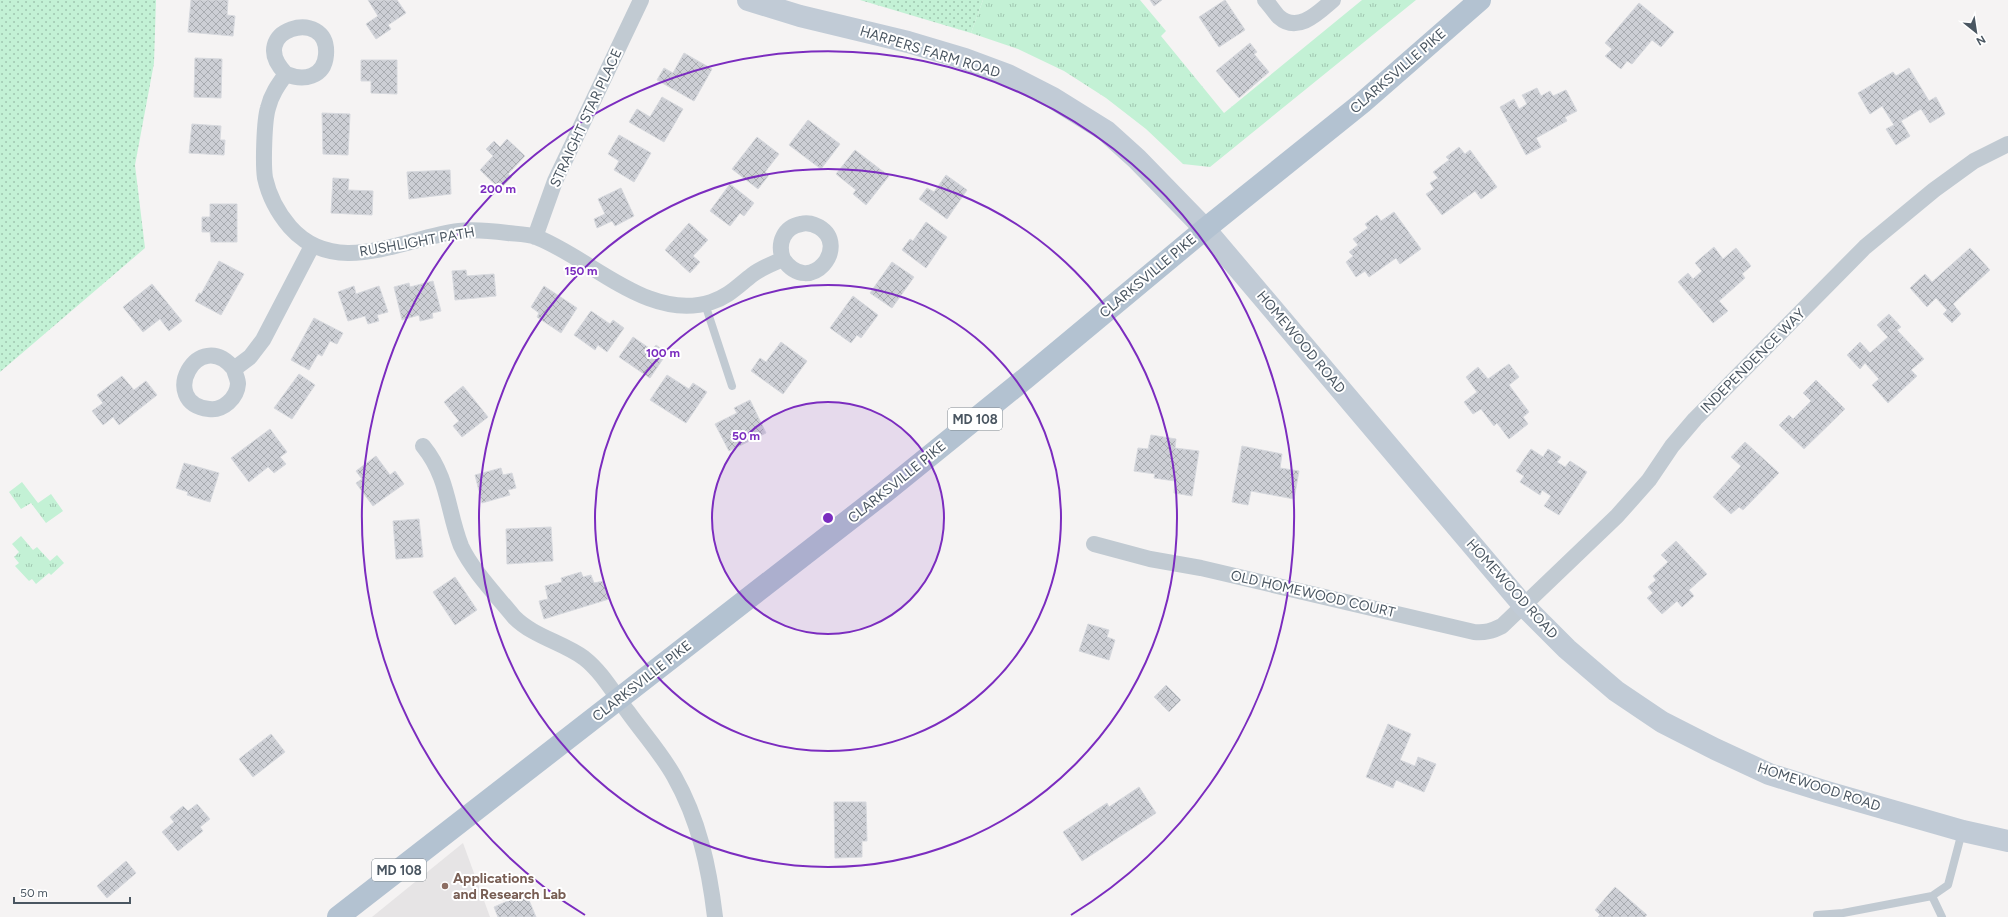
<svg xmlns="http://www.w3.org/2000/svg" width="2008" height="917" viewBox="0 0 2008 917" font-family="Figtree,sans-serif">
<defs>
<pattern id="grass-dots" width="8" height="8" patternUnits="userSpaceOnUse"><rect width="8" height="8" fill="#c3f1d5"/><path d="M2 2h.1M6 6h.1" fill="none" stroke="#a0c6b0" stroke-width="1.8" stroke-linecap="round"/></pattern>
<pattern id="park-tufts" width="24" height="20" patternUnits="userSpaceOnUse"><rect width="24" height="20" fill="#c3f1d5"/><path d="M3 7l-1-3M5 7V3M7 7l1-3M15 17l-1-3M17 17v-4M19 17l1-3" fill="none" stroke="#a0c6b0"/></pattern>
<pattern id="building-cross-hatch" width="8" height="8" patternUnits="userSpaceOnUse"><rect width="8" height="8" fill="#cdcfd5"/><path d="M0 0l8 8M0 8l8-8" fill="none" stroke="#a8abb0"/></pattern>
</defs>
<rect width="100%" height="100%" fill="#f5f3f3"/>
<path fill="#e6e4e5" d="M463 843 490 917H372Z"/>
<path fill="url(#grass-dots)" d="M0 0H156L154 63 135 165 145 248 0 372Z
M860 0H983L971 33Z"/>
<path fill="url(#park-tufts)" d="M983 0H1140L1166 31 1161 36 1224 113 1362 0H1416L1210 167 1183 164 1146 129 1106 98 1064 71 1018 49 971 33Z
M22 482 38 503 51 494 63 511 46 523 31 503 21 509 9 492Z
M21 536 33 550 37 547 50 561 57 555 64 563 51 575 49 573 36 584 32 579 29 581 15 566 19 563 14 557 19 552 12 544Z"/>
<path fill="url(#building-cross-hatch)" stroke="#d7d9de" d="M191 0H228L227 15 235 16 233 36 188 32Z
M368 0H397L406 13 388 25 391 29 376 39 366 24 378 16Z
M1150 0H1162L1154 6Z
M1225 0 1245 30 1219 47 1199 17Z
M1639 3 1674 32 1661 47 1652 40 1632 64 1627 61 1621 69 1605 56 1612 49 1605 43Z
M1250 43 1257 52 1254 54 1269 72 1239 98 1216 71Z
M684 53 712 69 694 101 657 80 664 68 673 73Z
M195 58 222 59 221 98 194 97Z
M361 60H397V94L371 93V81H361Z
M1909 68 1929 101 1936 97 1945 114 1930 123 1921 109 1901 121 1910 136 1896 145 1886 129 1894 125 1882 106 1870 114 1858 93 1893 72 1896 76Z
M1537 88 1541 96 1550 91 1553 96 1566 90 1577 111 1565 117 1567 121 1536 138 1541 147 1526 155 1500 107 1514 99 1519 109 1527 104 1522 95Z
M662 97 683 109 664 142 629 122 637 109 650 117Z
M322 113 350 114 348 155 323 154Z
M808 120 840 144 821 169 789 145Z
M192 124 221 126 220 140H225L224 155 189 153Z
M619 135 651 153 634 182 614 170 619 161 608 154Z
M757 137 779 154 765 172 769 175 758 189 732 169Z
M507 139 525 156 508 174 512 177 500 189 480 170 493 156 486 149 494 141 500 147Z
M1459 147 1465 154 1470 150 1497 187 1481 199 1475 191 1442 215 1426 194 1434 189 1430 183 1438 178 1433 172 1449 160 1446 157Z
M855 150 889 176 866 205 853 194 856 190 836 174Z
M450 170 451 194 409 199 407 172Z
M946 175 967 190 947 219 919 199 927 188 934 192Z
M333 178 349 179 348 190 373 191 372 215 331 213Z
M730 184 754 203 744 216 740 213 730 226 710 211Z
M621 188 634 216 615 226 612 221 597 228 594 219 605 214 598 199Z
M210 204H237V242H211L210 232H202V217H210Z
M1394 212 1421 249 1400 264 1396 258 1369 277 1365 271 1356 277 1346 262 1353 256 1349 252 1358 245 1353 239 1368 228 1365 224 1377 215 1381 221Z
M926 222 947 237 926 268 902 250 910 239 913 241Z
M689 223 708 240 693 256 700 262 690 273 665 250Z
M1714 247 1723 259 1736 248 1751 266 1742 274 1745 278 1719 301 1728 311 1713 323 1678 282 1688 273 1693 279 1702 271 1695 263Z
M1970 248 1990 270 1953 304 1961 314 1952 323 1943 314 1947 310 1936 298 1927 307 1910 288 1925 274 1932 282Z
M219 261 244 274 221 315 195 301 199 293 201 294Z
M892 262 914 277 892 308 870 293Z
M466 270 467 276 494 274 496 296 455 300 452 271Z
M433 281 441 311 432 313 433 318 420 321 419 315 402 320 394 287 409 283 410 287Z
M152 284 182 321 169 331 160 319 143 332 123 307Z
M354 286 356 294 379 286 388 312 377 315 379 321 368 324 365 316 348 321 338 292Z
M544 286 577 308 561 333 537 317 539 313 531 307Z
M853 296 878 315 861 338 857 335 851 343 830 328Z
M591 311 610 324 613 320 624 328 607 352 598 345 595 350 574 335Z
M1889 314 1901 327 1897 330 1924 359 1911 370 1917 376 1888 403 1872 385 1879 379 1865 363 1860 369 1847 355 1860 342 1870 353 1888 337 1877 325Z
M314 318 343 333 337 344 330 341 322 356 318 354 309 370 291 360Z
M633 337 652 350 656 345 667 353 650 378 619 357Z
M781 342 807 361 783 394 751 371 760 358 766 362Z
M1509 364 1519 377 1509 385 1529 412 1523 417 1528 424 1509 439 1497 423 1494 426 1481 409 1473 414 1464 402 1477 392 1466 377 1478 367 1488 379Z
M299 374 315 385 292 419 274 408Z
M667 375 689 389 693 383 707 392 686 423 650 400Z
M122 376 134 390 146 381 157 395 119 425 113 417 103 425 92 411 103 403 97 395Z
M1816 380 1845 409 1804 449 1779 425 1789 415 1793 419 1811 401 1803 393Z
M463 386 488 417 462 437 453 426 459 421 444 402Z
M750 400 766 433 729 451 715 424 737 413 734 408Z
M270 429 287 452 280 457 286 464 274 473 268 467 249 482 231 458Z
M1151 435 1176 439 1175 448 1199 451 1192 496 1174 493 1175 481 1154 478 1155 474 1134 471 1138 448 1148 449Z
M1745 442 1779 473 1743 510 1739 507 1731 514 1713 497 1741 466 1731 457Z
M1242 446 1282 454 1280 468 1299 471 1294 499 1251 491 1248 505 1232 502Z
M1531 449 1543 457 1548 449 1561 457 1557 462 1565 467 1570 461 1587 472 1559 515 1544 506 1551 496 1542 490 1540 495 1520 482 1524 476 1516 471Z
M376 456 390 475 395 471 404 484 373 506 356 483 362 479 356 471Z
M184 463 219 473 210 502 187 495 188 492 176 488Z
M501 468 503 475 512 473 516 488 508 490 510 495 482 503 475 475Z
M419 519 423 557 396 559 393 521Z
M551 527 553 561 507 564 506 529Z
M1676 541 1707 574 1689 590 1694 596 1682 607 1677 601 1662 614 1647 598 1653 593 1648 587 1656 580 1653 576 1668 562 1661 555Z
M581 572 583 577 591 575 594 583 604 581 609 599 544 619 539 601 548 599 545 586 562 582 561 578Z
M455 577 477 610 455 625 433 592Z
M1088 624 1109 630 1107 637 1115 640 1109 660 1079 651Z
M1166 685 1181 700 1169 712 1154 697Z
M1388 724 1411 734 1400 760 1415 766 1418 757 1436 764 1424 792 1396 780 1393 788 1366 777Z
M271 734 285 752 253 777 239 759Z
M1139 787 1156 813 1082 861 1063 832 1107 803 1109 807Z
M834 802H866L867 841H862V857L835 858Z
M197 804 210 819 200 827 203 831 178 851 162 832 174 822 170 817 183 806 188 811Z
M126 861 136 873 107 898 97 886Z
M1615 887 1647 915 1645 917H1598L1600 915 1595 910Z
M526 893 536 917H498L494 907Z"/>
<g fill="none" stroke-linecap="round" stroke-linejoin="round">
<path stroke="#c1cad2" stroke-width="8" d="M705 304 732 386
M1932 896 1942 917
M1817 915 1843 913 1932 896 1948 885 1962 832"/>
<path stroke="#c1cad2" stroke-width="16" d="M1265 0C1270 5 1274 12 1279 17 1298 34 1319 12 1333 0
M286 74C303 81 324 78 326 55 330 5 243 30 286 74 278 85 271 95 268 108 264 121 263 165 265 178 269 196 278 213 290 227 336 279 403 238 459 231 475 229 492 231 508 233 517 234 527 234 536 237 591 258 648 322 711 302 728 297 738 286 752 275 761 268 772 264 783 259 810 298 851 246 819 227 813 224 808 222 801 224 784 227 777 243 783 259
M535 237 555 181 641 0
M234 369C235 374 238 379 238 384 237 398 223 411 209 409 157 403 198 325 234 369L250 357 263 340 312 246
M423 446C449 478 447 510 461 546 472 570 497 596 514 617 534 637 562 642 584 658 602 672 614 694 628 712 643 733 661 753 674 776 699 820 709 867 715 917
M1094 544 1150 559 1201 568 1474 632C1485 633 1492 631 1502 626L1617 516 1649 480 1672 446 1695 419 1865 247 1934 190 1974 161 2008 144"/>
<path stroke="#c1cbd6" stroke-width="22" d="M748 0 800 16 908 42 965 59 1008 75 1053 98 1106 131 1137 159 1205 229 1523 605 1567 649 1616 691 1662 722 1715 749 1769 774 1827 792 1963 831 2008 841"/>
<path stroke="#b3c2d1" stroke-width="22" d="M338 917 885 492 1026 378 1205 229 1362 103 1480 0"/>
</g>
<circle cx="828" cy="518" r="116" fill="#7b2cbf" fill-opacity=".12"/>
<g fill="none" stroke="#7b2cbf" stroke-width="2">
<circle cx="828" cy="518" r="116"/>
<circle cx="828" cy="518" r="233"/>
<circle cx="828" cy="518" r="349"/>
<path d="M585 915A466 466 0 1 1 1071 915"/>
</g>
<circle fill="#8d6e63" stroke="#fff" stroke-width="1.5" cx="445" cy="886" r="4"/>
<g text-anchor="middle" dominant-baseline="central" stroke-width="4" stroke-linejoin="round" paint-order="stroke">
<g fill="#fff" stroke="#808990" stroke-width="1">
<rect x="948" y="408" width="54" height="22" rx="3"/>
<rect x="372" y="859" width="54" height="22" rx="3"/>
</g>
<g font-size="13" font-weight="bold" fill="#4a5661">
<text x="975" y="419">MD 108</text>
<text x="399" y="870">MD 108</text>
</g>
<g font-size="14" fill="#4a5661" stroke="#fff">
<text transform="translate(930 52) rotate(17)">HARPERS FARM ROAD</text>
<text transform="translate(1398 71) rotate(-41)">CLARKSVILLE PIKE</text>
<text transform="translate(586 118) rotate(-65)">STRAIGHT STAR PLACE</text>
<text transform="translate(417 242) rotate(-10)">RUSHLIGHT PATH</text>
<text transform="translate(1148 276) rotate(-40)">CLARKSVILLE PIKE</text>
<text transform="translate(1301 342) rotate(50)">HOMEWOOD ROAD</text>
<text transform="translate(1753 361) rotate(-45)">INDEPENDENCE WAY</text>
<text transform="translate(897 482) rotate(-39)">CLARKSVILLE PIKE</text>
<text transform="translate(1512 589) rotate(48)">HOMEWOOD ROAD</text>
<text transform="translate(1313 594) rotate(13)">OLD HOMEWOOD COURT</text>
<text transform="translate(642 681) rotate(-38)">CLARKSVILLE PIKE</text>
<text transform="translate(1819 787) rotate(18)">HOMEWOOD ROAD</text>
</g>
<g font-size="14" font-weight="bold" fill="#785e54" stroke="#fff" text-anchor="start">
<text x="453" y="878">Applications<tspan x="453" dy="16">and Research Lab</tspan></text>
</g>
</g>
<circle cx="828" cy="518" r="6" fill="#7b2cbf" stroke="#fff" stroke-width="2"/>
<g font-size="12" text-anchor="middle" font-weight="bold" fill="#7b2cbf" stroke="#fff" stroke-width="4" stroke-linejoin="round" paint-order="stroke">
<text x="498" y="193">200 m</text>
<text x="581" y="275">150 m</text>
<text x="663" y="357">100 m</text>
<text x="746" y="440">50 m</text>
</g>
<g transform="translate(1976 32) rotate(150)" stroke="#ffffff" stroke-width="3" paint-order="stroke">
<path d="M0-3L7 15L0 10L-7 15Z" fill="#4a5661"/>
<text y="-6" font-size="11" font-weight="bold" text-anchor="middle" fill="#4a5661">N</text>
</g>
<path d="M14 897v6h116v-6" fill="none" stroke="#4a5661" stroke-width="2"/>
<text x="20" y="897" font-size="12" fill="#4a5661" stroke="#ffffff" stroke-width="3" paint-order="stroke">50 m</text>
</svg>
